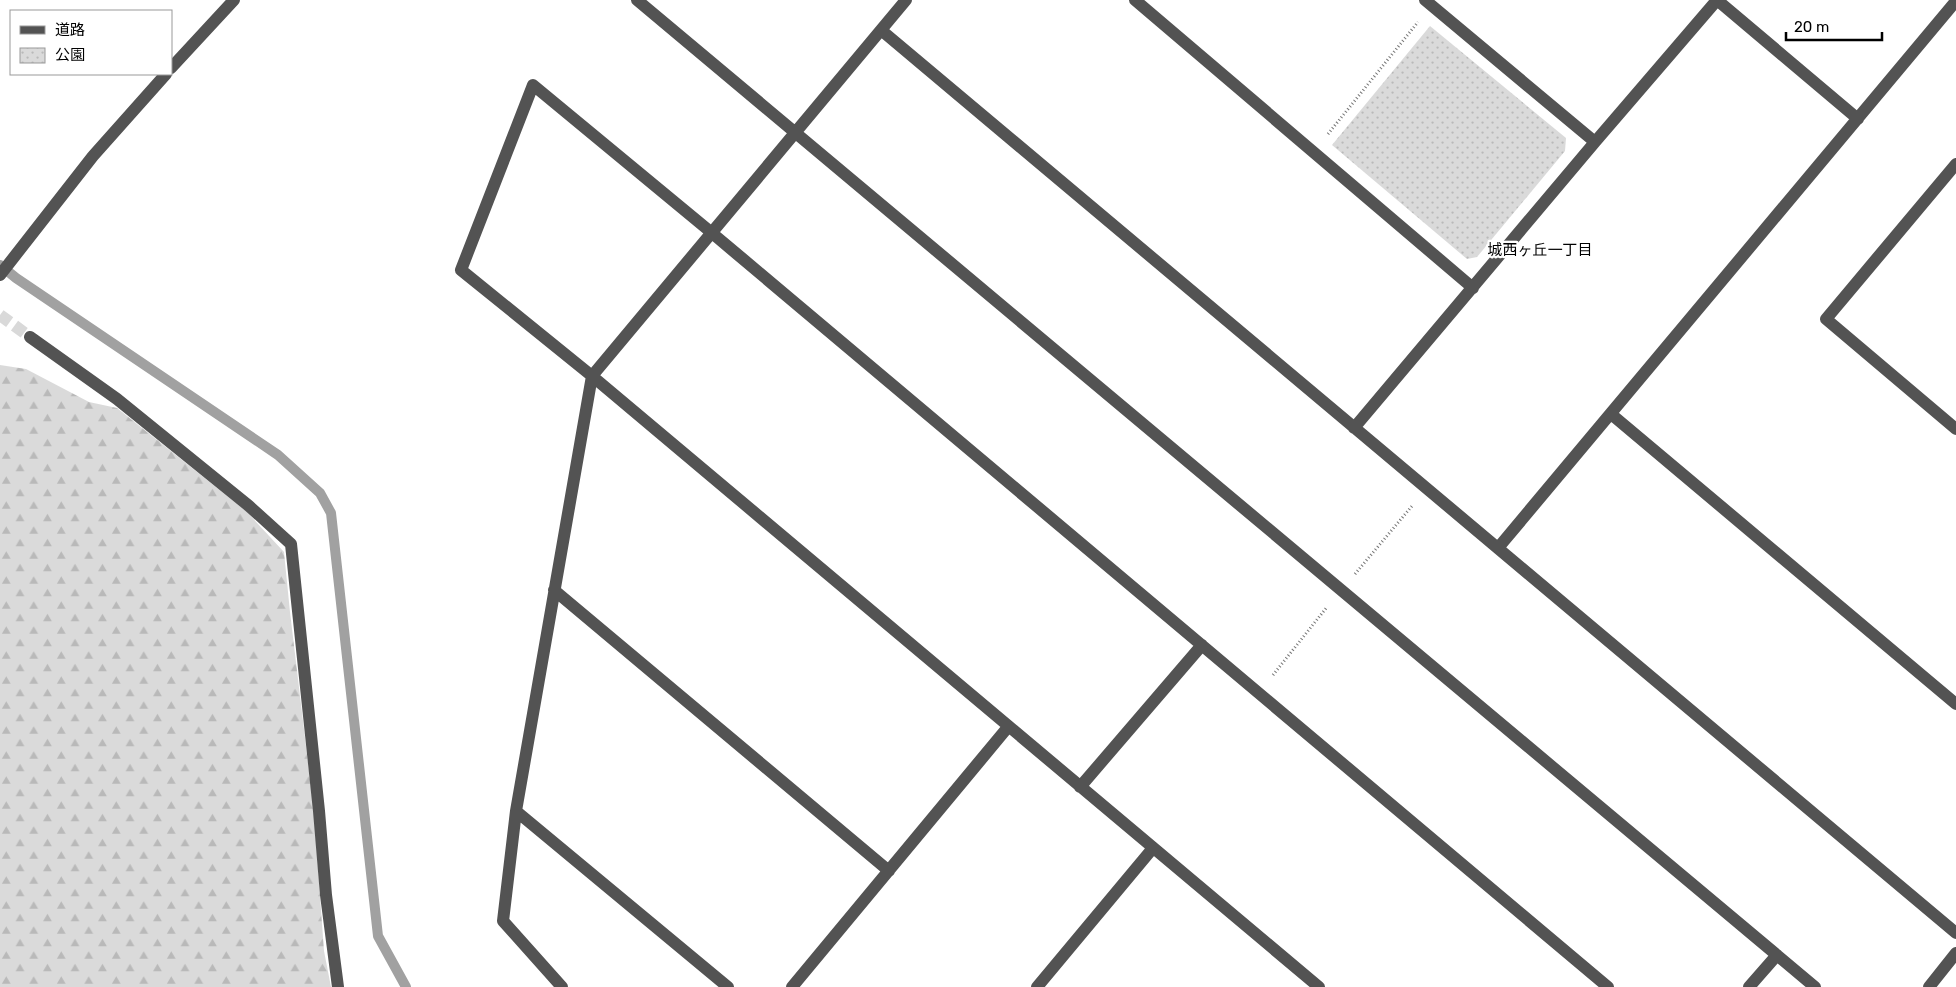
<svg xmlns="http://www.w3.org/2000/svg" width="1956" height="987" viewBox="0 0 1956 987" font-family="Rubik,'Noto Sans JP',sans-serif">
<defs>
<pattern id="forest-firs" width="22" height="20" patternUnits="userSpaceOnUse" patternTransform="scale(1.25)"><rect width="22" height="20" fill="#dadada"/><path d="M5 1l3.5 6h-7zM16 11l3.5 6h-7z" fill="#b9b9b9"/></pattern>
<pattern id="park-dots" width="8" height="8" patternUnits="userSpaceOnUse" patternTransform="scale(1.25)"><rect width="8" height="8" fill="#dadada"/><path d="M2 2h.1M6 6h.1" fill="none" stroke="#b9b9b9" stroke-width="1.8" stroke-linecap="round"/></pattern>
</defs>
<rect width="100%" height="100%" fill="#fff"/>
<path fill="url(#forest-firs)" d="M0 365 26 369 89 402 117 408 246 511 284 552 290 612 314 813 324 951 331 987H0Z"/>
<path fill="url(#park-dots)" d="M1430 26 1566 138 1565 151 1477 257 1467 259 1332 145Z"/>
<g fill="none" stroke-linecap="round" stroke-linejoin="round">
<path stroke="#a1a1a1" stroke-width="10" d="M0 265 16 278 278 455 320 493 331 513 378 936 406 987"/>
<path stroke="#d9d9d9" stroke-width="12" stroke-dasharray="12 6" stroke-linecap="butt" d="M0 315 30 337"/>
<path stroke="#757575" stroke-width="3" stroke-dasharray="1 2.5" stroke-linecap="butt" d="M1328 134 1418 22
M1355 574 1412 506
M1273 675 1327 607"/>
<path stroke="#535353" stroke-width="12" d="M637 0 1815 987
M1135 0 1473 288
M1425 0 1595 142
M881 30 1956 933
M171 68 234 0
M1956 164 1826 319 1956 429
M0 275 93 156 166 74
M30 337 117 399 249 506 291 544 319 811 326 895 338 987
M1611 414 1956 704
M1354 428 1595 142 1717 0 1858 119
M1498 548 1956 1
M554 590 889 871
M1080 787 1202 645
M516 811 728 987
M562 987 503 921 516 811 592 376 906 0
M792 987 1008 727
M1037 987 1153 848
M1319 987 592 376 461 270 533 85 712 233 1608 987
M1749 987 1777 955
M1929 987 1956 953"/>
</g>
<g text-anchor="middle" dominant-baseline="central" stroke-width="4.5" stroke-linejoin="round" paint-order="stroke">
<g font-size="15" fill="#000" stroke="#fff">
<text x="1540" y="250">城西ヶ丘一丁目</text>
</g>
</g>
<rect x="10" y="10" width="162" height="65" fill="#ffffff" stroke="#999999"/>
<rect x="20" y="26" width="25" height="8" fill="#535353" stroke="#999999"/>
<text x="55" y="35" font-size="15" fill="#000000">道路</text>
<rect x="20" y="48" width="25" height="15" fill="url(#park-dots)" stroke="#999999"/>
<text x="55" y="60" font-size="15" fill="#000000">公園</text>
<path d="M1786 32v8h96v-8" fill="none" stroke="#000000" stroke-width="2.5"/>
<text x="1794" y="32" font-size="15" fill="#000000" stroke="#ffffff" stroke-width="4" paint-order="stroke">20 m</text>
</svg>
